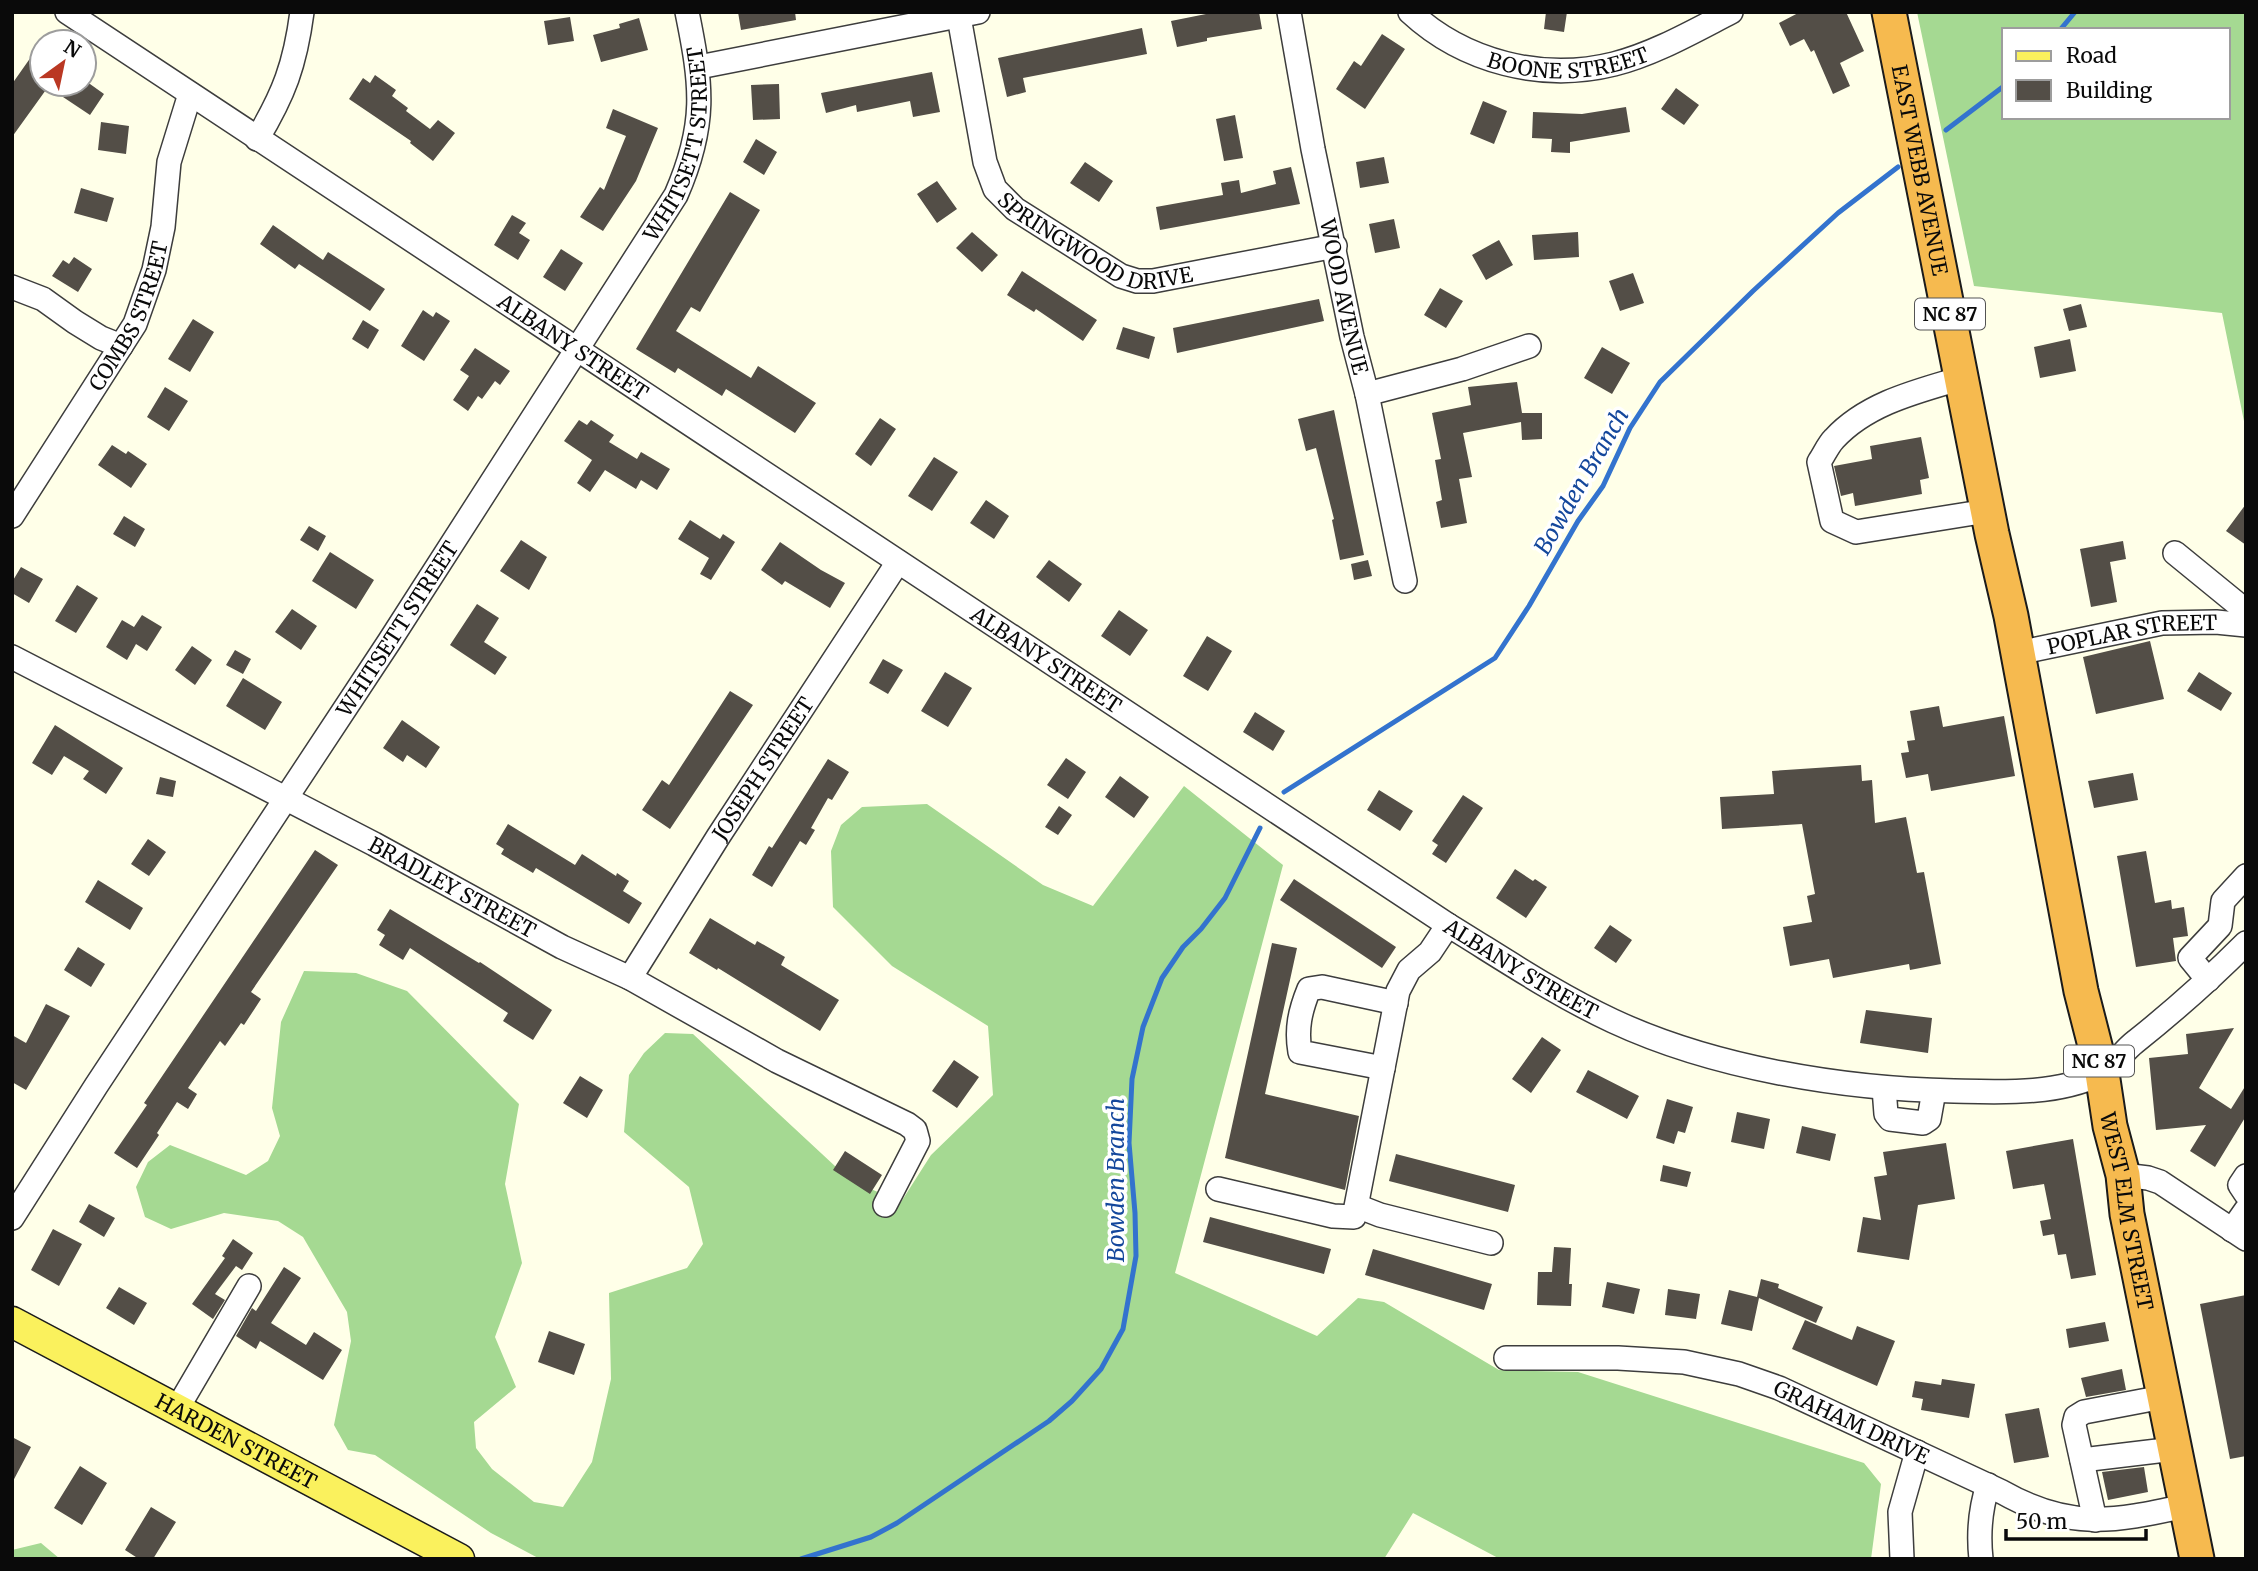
<svg xmlns="http://www.w3.org/2000/svg" width="2258" height="1571" viewBox="0 0 2258 1571" font-family="Merriweather,serif">
<rect width="100%" height="100%" fill="#ffffe8"/>
<path fill="#a5d992" fill-rule="evenodd" d="M1917 12H2246V431L2222 313 1974 286ZM2004 30H2228V117H2004Z
M1184 786 1283 865 1175 1273 1317 1336 1358 1298 1384 1302 1499 1370 1578 1372 1864 1463 1881 1484 1871 1559H1500L1413 1513 1384 1559H540L491 1533 375 1455 348 1450 334 1425 351 1341 347 1312 303 1237 278 1221 224 1213 171 1229 145 1217 136 1187 148 1162 170 1145 246 1175 268 1161 280 1136 272 1108 281 1022 304 971 356 973 407 991 519 1104 505 1184 522 1263 495 1337 516 1387 474 1422 476 1448 492 1469 534 1502 563 1507 592 1462 611 1379 609 1293 687 1268 703 1244 689 1187 624 1132 629 1075 644 1053 665 1033 693 1034 850 1180 901 1202 931 1155 993 1095 988 1026 892 966 833 907 831 851 841 825 862 807 927 804 1043 885 1093 906Z
M41 1543 60 1559H12V1550Z"/>
<g fill="none" stroke-linecap="round" stroke-linejoin="round">
<path stroke="#3373ce" stroke-width="5" d="M2060 30 2075 12
M1946 130 2004 86
M1284 792 1495 658 1529 606 1578 521 1603 486 1630 428 1660 382 1753 291 1838 213 1898 167
M801 1559 871 1537 897 1523 1049 1421 1072 1401 1101 1369 1123 1329 1136 1256 1135 1213 1129 1143 1132 1079 1143 1027 1162 978 1183 947 1201 929 1225 898 1260 828"/>
</g>
<path fill="#534e47" d="M738 12H795L796 20 741 30Z
M1216 12H1259L1262 29 1207 38V41L1177 47 1171 21Z
M1546 12H1567L1564 32 1544 29Z
M1800 12H1846L1864 51 1840 63 1850 86 1833 94 1814 50 1811 52 1804 39 1790 46 1779 23Z
M570 17 574 41 548 45 544 21Z
M639 18 648 50 601 62 593 35 620 28 619 24Z
M1142 28 1147 54 1023 78 1026 92 1007 97 998 58Z
M1382 34 1405 49 1365 109 1336 89 1354 61 1361 66Z
M31 57 42 65V84H90L104 94 90 115 48 87 12 137V84Z
M932 72 940 112 913 117 910 101 857 112 856 105 826 113 821 93Z
M375 75 396 90 392 96 408 108 406 111 430 129 438 120 455 133 433 161 410 143 411 141 349 99 363 78 370 83Z
M779 84 780 119 753 120 751 85Z
M1676 88 1699 105 1684 125 1661 109Z
M1483 101 1507 111 1494 144 1470 134Z
M1626 107 1630 132 1570 142V153L1551 152 1552 139 1532 138 1533 112 1582 114Z
M613 109 658 128 636 181 603 231 580 217 600 187 604 190 626 136 606 128Z
M1235 115 1243 158 1224 161 1216 119Z
M101 122 129 126 126 154 98 150Z
M756 139 777 152 764 175 743 162Z
M1384 157 1389 183 1360 188 1356 162Z
M1085 162 1113 181 1099 202 1070 183Z
M1291 167 1300 204 1160 230 1156 207 1223 195 1221 183 1239 180 1241 193 1276 184 1273 171Z
M937 181 957 209 937 223 917 194Z
M81 188 114 198 107 222 74 213Z
M730 192 760 210 700 312 691 307 676 331 751 378 758 366 816 403 795 433 726 389 722 396 678 368 675 373 636 349Z
M512 215 526 223 519 233 530 240 518 260 494 245Z
M1394 219 1400 248 1375 253 1369 224Z
M273 225 323 260 328 252 385 289 370 311 299 264 295 269 260 244Z
M972 232 998 255 982 272 956 248Z
M1578 232 1579 257 1534 260 1532 235Z
M1499 240 1513 265 1486 280 1472 255Z
M561 249 583 263 565 291 543 277Z
M74 257 92 269 78 292 52 276 63 260 69 264Z
M1022 271 1097 320 1083 341 1036 309 1034 312 1007 295Z
M1633 273 1644 303 1620 311 1609 281Z
M1440 288 1463 301 1446 328 1424 315Z
M1319 299 1324 321 1177 353 1173 328Z
M2081 304 2087 327 2069 331 2063 309Z
M423 310 433 317 436 312 450 321 424 361 401 346Z
M193 319 214 332 190 372 168 359Z
M363 320 379 330 368 349 352 339Z
M1123 327 1155 337 1149 359 1116 349Z
M2070 339 2076 371 2040 378 2034 347Z
M1602 347 1630 363 1612 394 1584 378Z
M475 348 510 371 500 385 495 381 482 399 478 396 468 411 453 400 469 376 460 370Z
M1517 382 1522 413H1542V439L1522 440 1521 422 1463 433 1472 477 1459 479 1467 523 1441 528 1436 502 1442 500 1435 460 1441 459 1432 413 1471 405 1468 387Z
M165 387 188 401 169 431 147 417Z
M1334 410 1364 555 1340 560 1332 520 1334 519 1316 448 1306 451 1298 419Z
M880 418 896 429 871 466 855 454Z
M579 420 587 425 591 420 614 435 609 442 637 459 641 452 670 469 657 490 641 480 636 489 605 470 590 492 577 483 592 460 564 441Z
M1921 437 1929 478 1920 480 1922 494 1855 506 1853 493 1841 496 1834 466 1872 459 1870 446Z
M112 445 126 454 128 451 147 464 131 488 98 465Z
M934 457 958 472 932 511 908 496Z
M986 500 1009 516 994 539 970 523Z
M2246 504V545L2226 531Z
M124 516 145 529 135 547 113 534Z
M690 520 720 539 723 534 735 542 711 580 700 574 709 558 678 539Z
M309 526 326 536 318 551 300 540Z
M521 540 547 557 529 590 500 571Z
M2123 541 2126 559 2110 562 2117 602 2091 607 2080 549Z
M780 542 821 570 845 583 830 608 785 581 782 585 761 570Z
M330 552 374 580 356 609 312 581Z
M1049 560 1082 584 1069 602 1036 577Z
M1368 560 1372 576 1354 580 1351 564Z
M21 567 43 579 29 603 12 593V582Z
M77 585 98 598 76 633 55 621Z
M477 604 499 618 484 642 507 657 495 675 450 645Z
M292 609 317 626 301 650 275 632Z
M1119 610 1148 630 1130 656 1101 636Z
M142 615 162 627 147 651 136 644 127 660 106 647 122 620 134 627Z
M1207 636 1232 651 1208 691 1183 676Z
M2150 641 2164 699 2096 714 2083 657Z
M192 646 212 660 195 685 175 670Z
M235 650 251 659 243 674 226 665Z
M883 659 903 670 888 694 869 683Z
M945 672 972 688 948 727 921 711Z
M2199 672 2232 693 2221 711 2187 691Z
M243 678 282 702 265 730 226 706Z
M730 691 753 705 670 829 642 810 662 780 669 785Z
M1939 706 1943 727 2004 716 2015 776 1931 791 1928 774 1906 778 1901 753 1909 752 1907 741 1915 740 1910 711Z
M1255 712 1285 731 1273 751 1243 732Z
M402 720 440 747 426 768 407 755 403 762 383 748Z
M55 725 123 768 106 794 83 779 89 771 64 756 52 775 32 763Z
M1066 758 1086 772 1068 799 1047 785Z
M828 759 849 772 832 800 828 798 811 828 815 830 806 845 800 841 772 887 752 875 769 846 772 848Z
M1861 765 1862 781 1872 780 1875 823 1906 817 1917 873 1924 872 1941 964 1910 970 1909 964 1833 978 1829 959 1790 966 1783 927 1812 922 1807 896 1815 894 1802 824 1722 829 1720 797 1774 794 1772 771Z
M2133 773 2138 800 2094 808 2088 781Z
M1120 776 1149 797 1134 818 1105 797Z
M160 777 176 781 173 797 156 794Z
M1379 790 1413 811 1400 831 1367 810Z
M1463 795 1483 808 1446 863 1432 854 1438 845 1432 841Z
M1059 806 1072 815 1058 835 1045 827Z
M508 824 575 865 582 854 616 876 617 873 629 881 623 891 642 903 629 924 536 868 533 873 501 854 504 849 496 844Z
M148 839 166 852 149 876 131 864Z
M315 850 338 865 251 992 261 999 244 1025 241 1023 225 1046 220 1041 188 1088 197 1094 188 1109 177 1102 157 1133 159 1135 137 1168 114 1153 147 1105 144 1103Z
M2146 851 2155 903 2171 900 2172 909 2184 907 2188 936 2173 938 2176 961 2136 967 2117 856Z
M1515 869 1533 881 1535 879 1547 887 1526 918 1496 898Z
M1294 879 1396 947 1382 968 1280 900Z
M98 880 143 908 130 930 85 902Z
M390 909 479 963 480 962 552 1010 533 1040 503 1021 508 1013 410 948 403 960 379 945 385 935 377 930Z
M710 918 755 945 757 941 785 957 781 965 839 1000 820 1031 718 968 717 970 689 953Z
M1610 925 1632 940 1616 963 1594 948Z
M1272 943 1297 948 1265 1094 1359 1116 1345 1190 1225 1158Z
M78 947 105 964 91 987 64 970Z
M46 1004 70 1016 26 1090 12 1082V1035L26 1043Z
M1866 1010 1932 1018 1928 1053 1860 1043Z
M2234 1028 2199 1088 2231 1109 2246 1085V1116L2215 1167 2190 1151 2206 1125 2156 1130 2149 1058 2188 1054 2186 1034Z
M1542 1037 1561 1050 1531 1093 1512 1079Z
M954 1060 979 1077 957 1108 932 1091Z
M1588 1070 1639 1096 1627 1119 1576 1092Z
M580 1076 603 1090 587 1118 563 1103Z
M1667 1099 1693 1107 1685 1133 1678 1131 1674 1144 1656 1138Z
M1737 1112 1770 1119 1764 1149 1731 1142Z
M1802 1126 1836 1134 1830 1161 1796 1153Z
M2073 1139 2096 1275 2071 1279 2066 1254 2058 1255 2054 1234 2043 1236 2040 1221 2051 1219 2044 1184 2013 1189 2006 1151Z
M1946 1143 1955 1199 1918 1205 1909 1260 1857 1252 1863 1217 1881 1220 1874 1177 1887 1175 1883 1152Z
M845 1151 882 1175 870 1194 833 1170Z
M1396 1154 1515 1185 1508 1212 1389 1181Z
M1663 1165 1691 1172 1687 1187 1660 1181Z
M89 1204 115 1218 104 1237 79 1222Z
M1210 1217 1331 1249 1324 1274 1203 1242Z
M53 1229 82 1244 59 1286 31 1270Z
M233 1239 253 1253 242 1270 236 1266 215 1294 225 1300 213 1319 192 1304 225 1258 222 1256Z
M1554 1247 1571 1248 1569 1284H1572L1571 1306 1537 1305 1538 1272H1552Z
M1373 1249 1492 1284 1484 1310 1365 1275Z
M284 1267 301 1278 271 1323 306 1345 314 1332 342 1350 323 1380 260 1341 256 1349 236 1336 252 1308 256 1311Z
M1761 1279 1779 1284 1778 1288 1823 1307 1816 1323 1759 1298 1752 1331 1721 1324 1729 1290 1757 1297Z
M1607 1282 1640 1289 1634 1314 1602 1307Z
M119 1287 147 1303 134 1325 106 1308Z
M1668 1289 1700 1294 1696 1319 1665 1315Z
M2246 1295V1456L2230 1459 2200 1304Z
M1805 1320 1852 1340 1857 1326 1895 1341 1877 1386 1792 1349Z
M2105 1322 2109 1341 2069 1348 2066 1329Z
M549 1331 585 1344 574 1375 538 1362Z
M2122 1369 2126 1390 2086 1397 2081 1378Z
M1942 1379 1975 1384 1969 1418 1921 1410 1923 1399 1912 1397 1915 1381 1941 1385Z
M2039 1408 2049 1457 2014 1463 2005 1414Z
M12 1437 31 1447 12 1483Z
M80 1466 107 1483 82 1525 54 1508Z
M2144 1467 2148 1492 2108 1500 2102 1472Z
M151 1507 176 1522 153 1559H139L125 1550Z"/>
<g fill="none" stroke-linecap="round" stroke-linejoin="round">
<g stroke="#3d3d3d" stroke-width="26">
<g id="minor">
<path id="s1" d="M67 12 1448 925C1502 958 1555 994 1613 1021 1714 1068 1843 1089 1954 1091 2001 1092 2057 1095 2100 1074 2114 1067 2123 1051 2135 1042 2174 1011 2211 978 2246 943"/>
<path id="s2" d="M1289 12 1313 149 1352 337 1367 394 1405 581"/>
<path id="s3" d="M1410 12C1464 62 1542 82 1614 64 1654 54 1694 31 1731 12"/>
<path id="s4" d="M959 17 985 162 995 189 1015 209 1121 276 1137 281H1153L1335 246"/>
<path d="M699 67 978 12"/>
<path d="M257 139C284 94 295 65 302 12"/>
<path d="M12 287 43 299 75 322 101 338 121 346"/>
<path d="M1962 378C1918 391 1867 403 1834 439 1828 445 1824 455 1819 462L1832 521 1856 532 1987 511"/>
<path d="M1367 394 1462 369 1529 346"/>
<path id="s5" d="M12 516 135 324 154 270 163 227 169 162 190 94"/>
<path d="M2175 553 2246 611"/>
<path id="s6" d="M2018 653 2162 623 2216 622 2246 625"/>
<path id="s7" d="M12 657 374 844 562 947 630 978 777 1061 907 1124 915 1130 918 1141 885 1205"/>
<path id="s8" d="M630 978 718 837 898 562"/>
<path d="M2208 980 2190 958 2220 926 2223 901 2246 876"/>
<path d="M1383 1068 1300 1052C1296 1029 1300 1011 1309 989L1322 987 1396 1003"/>
<path d="M1884 1088 1886 1114 1890 1119 1923 1123 1929 1119 1934 1091"/>
<path d="M2123 1175 2148 1178 2160 1182 2246 1239"/>
<path d="M2246 1176 2240 1185 2246 1194"/>
<path d="M1218 1189 1333 1216 1354 1217 1398 991 1409 970 1430 952 1448 925"/>
<path d="M1357 1206 1380 1215 1491 1243"/>
<path id="s9" d="M12 1218 96 1086 389 642 676 195C707 124 702 86 687 12"/>
<path d="M2232 1230 2246 1210"/>
<path id="s10" d="M1506 1358H1618L1684 1362 1739 1374 1779 1388 2002 1492C2069 1530 2113 1522 2185 1506"/>
<path d="M177 1409 249 1286"/>
<path d="M2082 1460 2174 1449"/>
<path d="M2095 1520 2074 1425 2076 1417 2084 1412 2163 1397"/>
<path d="M1902 1559 1900 1512 1917 1452"/>
<path d="M1981 1559C1978 1532 1980 1510 1988 1485"/>
</g>
</g>
<g stroke="#1b1b1b" stroke-width="33">
<g id="major">
<path id="s11" d="M12 1322 459 1559"/>
</g>
</g>
<g stroke="#1b1b1b" stroke-width="37">
<g id="highway">
<path id="s12" d="M1889 12 1992 534 2011 616 2081 991 2102 1073 2110 1126 2123 1175 2127 1214 2197 1559"/>
</g>
</g>
<use href="#minor" stroke="#fff" stroke-width="23"/>
<use href="#major" stroke="#faf15d" stroke-width="30"/>
<use href="#highway" stroke="#f6ba4f" stroke-width="33"/>
</g>
<g text-anchor="middle" dominant-baseline="central" stroke-width="7" stroke-linejoin="round" paint-order="stroke">
<g fill="#fff" stroke="#545454" stroke-width="2">
<rect x="1915" y="298.5" width="70" height="31" rx="5"/>
<rect x="2064" y="1045.5" width="70" height="31" rx="5"/>
</g>
<g font-size="19" font-weight="bold" fill="#0a0a0a">
<text x="1950" y="314">NC 87</text>
<text x="2099" y="1061">NC 87</text>
</g>
<g font-size="21" fill="#0a0a0a" stroke="#fff">
<text stroke="none"><textPath href="#s3" startOffset="173">BOONE STREET</textPath></text>
<text stroke="none"><textPath href="#s9" startOffset="1270">WHITSETT STREET</textPath></text>
<text stroke="none"><textPath href="#s12" startOffset="161">EAST WEBB AVENUE</textPath></text>
<text stroke="none"><textPath href="#s4" startOffset="294">SPRINGWOOD DRIVE</textPath></text>
<text stroke="none"><textPath href="#s2" startOffset="290">WOOD AVENUE</textPath></text>
<text stroke="none"><textPath href="#s5" startOffset="233">COMBS STREET</textPath></text>
<text stroke="none"><textPath href="#s1" startOffset="607">ALBANY STREET</textPath></text>
<text stroke="none"><textPath href="#s9" startOffset="704">WHITSETT STREET</textPath></text>
<text stroke="none"><textPath href="#s6" startOffset="116">POPLAR STREET</textPath></text>
<text stroke="none"><textPath href="#s1" startOffset="1174">ALBANY STREET</textPath></text>
<text stroke="none"><textPath href="#s8" startOffset="248">JOSEPH STREET</textPath></text>
<text stroke="none"><textPath href="#s7" startOffset="497">BRADLEY STREET</textPath></text>
<text stroke="none"><textPath href="#s1" startOffset="1741">ALBANY STREET</textPath></text>
<text stroke="none"><textPath href="#s12" startOffset="1223">WEST ELM STREET</textPath></text>
<text stroke="none"><textPath href="#s10" startOffset="357">GRAHAM DRIVE</textPath></text>
<text stroke="none"><textPath href="#s11" startOffset="254">HARDEN STREET</textPath></text>
</g>
<g font-size="23" font-style="italic" fill="#14479c" stroke="#fff">
<text transform="translate(1581 481) rotate(-60)">Bowden Branch</text>
<text transform="translate(1115 1180) rotate(-90)">Bowden Branch</text>
</g>
</g>
<rect width="2258" height="1571" fill="none" stroke="#0a0a0a" stroke-width="28"/>
<rect x="2002" y="28" width="228" height="91" fill="#ffffff" stroke="#9d9d9d" stroke-width="2"/>
<rect x="2016" y="51" width="35" height="10" fill="#faf15d" stroke="#9d9d9d" stroke-width="2"/>
<text x="2066" y="63" font-size="21" fill="#0a0a0a">Road</text>
<rect x="2016" y="80" width="35" height="21" fill="#534e47" stroke="#9d9d9d" stroke-width="2"/>
<text x="2066" y="98" font-size="21" fill="#0a0a0a">Building</text>
<g transform="translate(63 63) rotate(33)"><circle r="33" fill="#ffffff" stroke="#9d9d9d" stroke-width="2"/>
<path d="M0-5L12 26L0 18L-12 26Z" fill="#ba3823"/>
<text y="-10" font-size="19" font-weight="bold" text-anchor="middle" fill="#0a0a0a">N</text>
</g>
<path d="M2006 1529v10h140v-10" fill="none" stroke="#0a0a0a" stroke-width="3.5"/>
<text x="2016" y="1529" font-size="21" fill="#0a0a0a" stroke="#ffffff" stroke-width="5" paint-order="stroke">50 m</text>
</svg>
